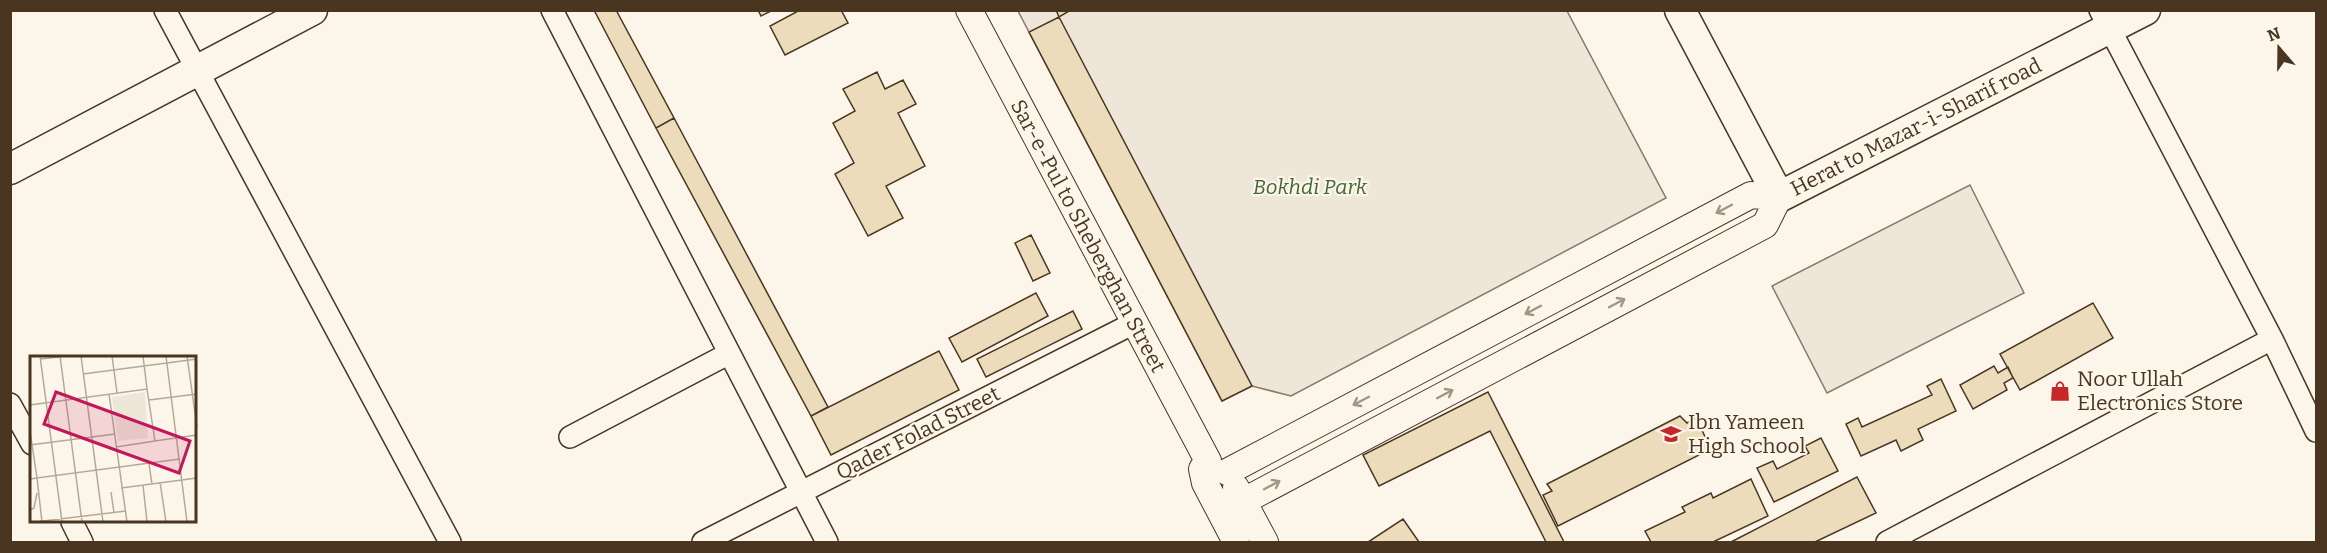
<svg xmlns="http://www.w3.org/2000/svg" width="2327" height="553" viewBox="0 0 2327 553" font-family="Bitter,serif">
<rect width="100%" height="100%" fill="#fbf6e9"/>
<path fill="#ede6d9" stroke="#887966" stroke-width="1.5" d="M1018 11H1567L1666 198 1291 396 1252 386 1222 401Z
M1970 185 2024 293 1827 393 1772 286Z"/>
<path fill="#ecdcbc" stroke="#4a3520" stroke-width="1.5" d="M594 10H616L674 118 656 128Z
M758 10H773L761 16Z
M800 10H841L848 23 785 55 770 26Z
M1056 10H1071L1059 17Z
M1059 17 1252 386 1222 401 1029 32Z
M877 72 885 89 903 80 916 104 898 113 925 166 886 186 903 218 868 236 835 174 854 163 833 123 855 111 843 89Z
M674 118 828 407 811 416 656 128Z
M1031 235 1050 273 1033 281 1015 243Z
M1036 293 1048 316 962 362 949 338Z
M2093 303 2113 338 2020 390 2000 354Z
M1073 311 1082 329 986 377 977 359Z
M939 351 959 390 831 455 811 416Z
M1994 366 1998 373 2008 367 2013 378 2004 383 2007 390 1973 409 1960 385Z
M1941 379 1956 411 1918 429 1923 440 1901 451 1896 440 1861 456 1846 424 1858 418 1862 427 1932 395 1927 386Z
M1488 392 1564 542H1546L1490 431 1379 486 1363 455Z
M1680 416 1687 423 1696 418 1711 449 1558 526 1543 495 1552 491 1547 484Z
M1821 438 1838 471 1774 502 1757 468 1773 461 1777 469 1809 453 1805 446Z
M1857 477 1876 513 1815 542H1731Z
M1751 479 1768 516 1713 542H1651L1645 531 1685 512 1682 507 1711 493 1713 498Z
M1403 519 1419 542H1368Z"/>
<g fill="none" stroke-linecap="round" stroke-linejoin="round">
<g stroke="#4a3520" stroke-width="24">
<path id="minor" d="M165 10 450 542
M552 10 827 542
M2100 10 2272 339 2316 431
M10 404 32 444
M570 437 728 354
M72 522 82 542
M703 542 1134 323
M1887 542 2272 339"/>
</g>
<g stroke="#4a3520" stroke-width="28">
<path id="major" d="M969 10 1208 461
M1208 461 1202 469 1205 483 1236 542
M1236 488 1265 542
M1221 513 1765 225 1779 197 1751 195 1227 472"/>
</g>
<g stroke="#4a3520" stroke-width="33">
<path id="highway" d="M1680 10 1779 197 2145 10
M10 169 312 10"/>
</g>
<use href="#minor" stroke="#fbf6e9" stroke-width="21"/>
<use href="#major" stroke="#fbf6e9" stroke-width="26"/>
<use href="#highway" stroke="#fbf6e9" stroke-width="30"/>
</g>
<defs><path id="oneway-shaft" d="M-6 0H5M1.5-3L5.5 0L1.5 3" fill="none" stroke-width="1.6" stroke-linecap="round" stroke-linejoin="round" transform="scale(1.5)"/></defs>
<g stroke="#a29684">
<use href="#oneway-shaft" transform="translate(1724 209) rotate(152)"/>
<use href="#oneway-shaft" transform="translate(1617 303) rotate(-28)"/>
<use href="#oneway-shaft" transform="translate(1533 310) rotate(152)"/>
<use href="#oneway-shaft" transform="translate(1445 394) rotate(-28)"/>
<use href="#oneway-shaft" transform="translate(1361 401) rotate(152)"/>
<use href="#oneway-shaft" transform="translate(1272 485) rotate(-28)"/>
</g>
<defs>
<g id="shop-bare" transform="scale(1.62)"><path d="M-5-2.5h2.3a2.7 3.5 0 0 1 5.4 0H5L5.5 6h-11ZM-1.5-2.5h3a1.5 2.3 0 0 0-3 0Z" fill="#c62828" stroke="#fbf6e9" stroke-width="2.5" paint-order="stroke"/></g>
<g id="school-bare" transform="scale(1.62)"><path d="M0-5L7-2L0 1L-7-2ZM-4 1L0 2.5L4 1V4Q0 6-4 4Z" fill="#c62828" stroke="#fbf6e9" stroke-width="2.5" paint-order="stroke"/></g>
</defs>
<g fill-rule="evenodd">
<use href="#shop-bare" x="2060" y="391"/>
<use href="#school-bare" x="1671" y="434"/>
</g>
<g text-anchor="middle" dominant-baseline="central" stroke-width="4.5" stroke-linejoin="round" paint-order="stroke">
<g font-size="21" fill="#4a3520" stroke="#fbf6e9">
<text transform="translate(1916 127) rotate(-27)">Herat to Mazar-i-Sharif road</text>
<text transform="translate(1088 236) rotate(62)">Sar-e-Pul to Sheberghan Street</text>
<text transform="translate(918 433) rotate(-27)">Qader Folad Street</text>
</g>
<g font-size="21" font-style="italic" fill="#436837" stroke="#fbf6e9">
<text x="1310" y="187">Bokhdi Park</text>
</g>
<g font-size="21" fill="#4a3520" stroke="#fbf6e9" text-anchor="start">
<text x="2077" y="379">Noor Ullah<tspan x="2077" dy="24">Electronics Store</tspan></text>
<text x="1688" y="422">Ibn Yameen<tspan x="1688" dy="24">High School</tspan></text>
</g>
</g>
<g transform="translate(30 356)">
<rect width="166" height="166" fill="#fbf6e9"/>
<path d="M115 36 118 82 88 85 82 41Z" fill="#ede6d9"/>
<path fill="none" stroke="#b4a999" stroke-width="1.5" d="M10 0 32 166M30 0 52 166M51 0 73 166M82 0 87 37M113 0 117 33M136 0 157 166M157 0 167 71M10 3 29 1M53 18 167 3M79 38 97 166M119 44 167 38M0 49 117 33 125 85 167 79M0 75 7 122 150 103M0 89 85 78M86 91 125 85M119 108 122 128M0 123 7 122 12 166M130 126 136 166M113 129 117 166M91 132 167 122M81 136 84 157M0 154 4 152 7 137M5 166 96 155"/>
<path fill="#c2185b" fill-opacity="0.15" stroke="#c2185b" stroke-width="3" d="M26 36 160 85 149 117 14 68Z"/>
<rect width="166" height="166" fill="none" stroke="#4a3520" stroke-width="3"/>
</g>
<rect width="2327" height="553" fill="none" stroke="#4a3520" stroke-width="24"/>
<g transform="translate(2279 48) rotate(340)" stroke="#fbf6e9" stroke-width="4.5" paint-order="stroke">
<path d="M0-4.5L10 22L0 15L-10 22Z" fill="#4a3520"/>
<text y="-9" font-size="16" font-weight="bold" text-anchor="middle" fill="#4a3520">N</text>
</g>
</svg>
